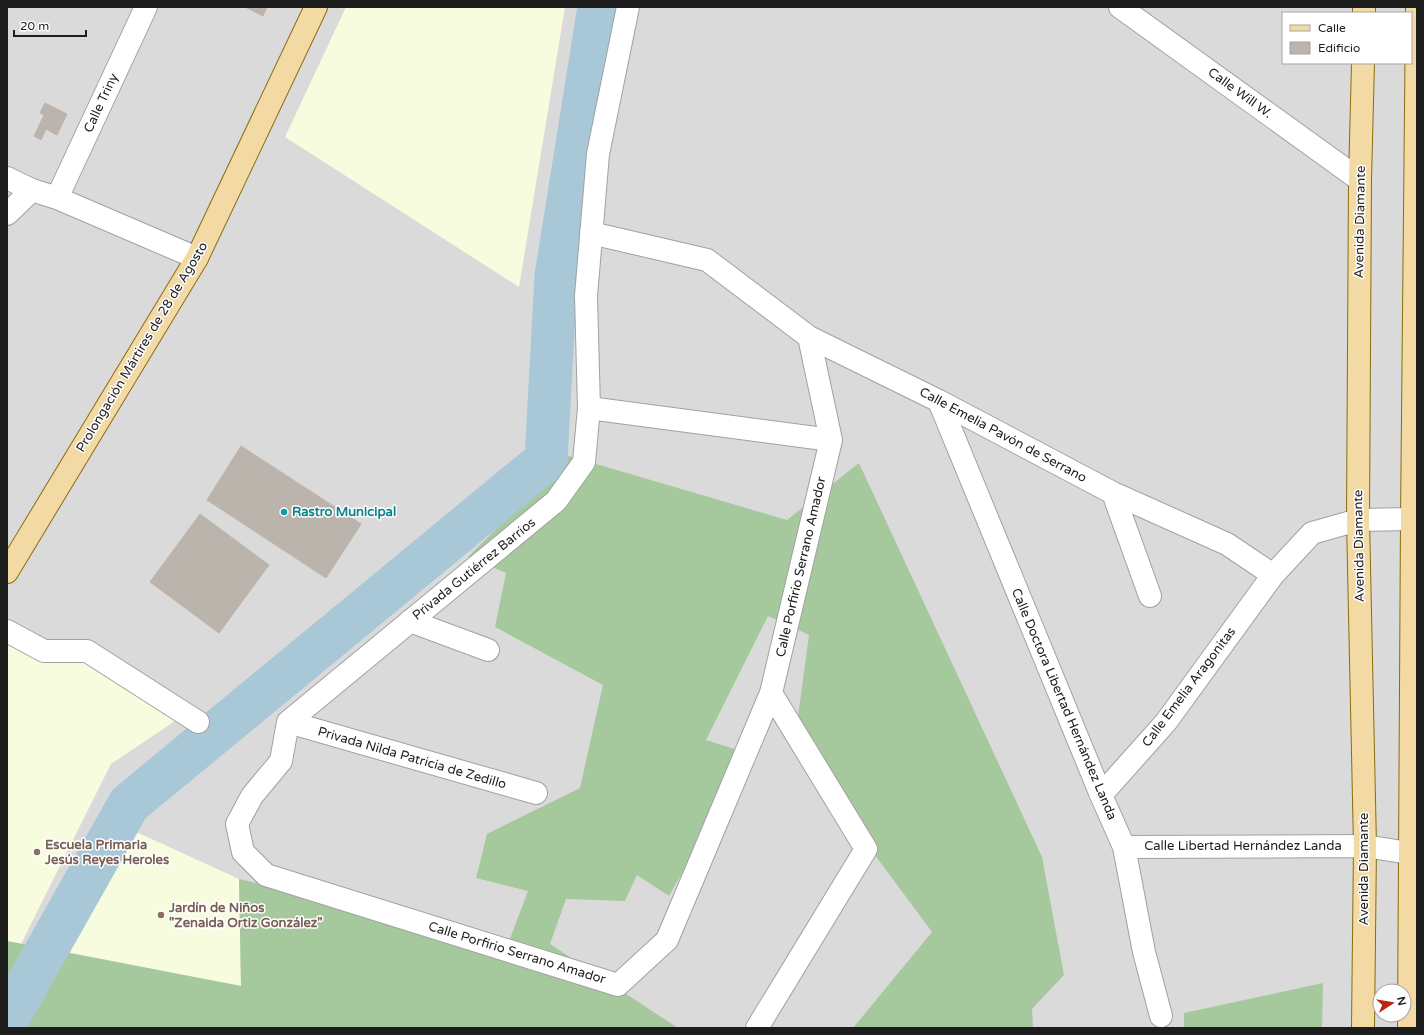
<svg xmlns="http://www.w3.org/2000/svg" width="1424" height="1035" viewBox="0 0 1424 1035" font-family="'Varela Round',sans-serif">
<rect width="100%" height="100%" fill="#edebe4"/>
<path fill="#dbdada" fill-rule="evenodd" d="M7 7H1417V1028H7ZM1283 13H1411V63H1283ZM1380 991H1404V1015H1380Z"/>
<path fill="#f8fcdf" d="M346 7H565L519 287 285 137Z
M14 624 184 715 111 764 21 944 7 941V638Z
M132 830 239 879 241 986 61 951Z"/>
<path fill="#a5c99d" d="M569 456 787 520 859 463 1042 857 1064 975 1032 1009 1033 1028H853L932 932 794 746 809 635 768 616 706 740 750 754 669 896 637 875 625 901 566 899 550 944 678 1028H7V941L241 986 239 879 508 944 528 891 476 878 487 834 580 788 603 685 495 627 506 573 468 557Z
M1323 983 1322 1028H1184V1013Z"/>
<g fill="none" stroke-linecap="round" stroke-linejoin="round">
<path stroke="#a8c7d7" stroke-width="43" d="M7 1020 129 804 546 460 556 276 599 7"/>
</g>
<path fill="#bab4ad" stroke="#beb4a8" d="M245 7H267L263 16Z
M45 103 67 114 57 135 46 129 41 140 34 136 44 115 40 113Z
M241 446 361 524 326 578 207 500Z
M200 514 269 565 219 633 150 582Z"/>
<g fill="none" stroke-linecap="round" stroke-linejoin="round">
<g stroke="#a1a1a1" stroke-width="24">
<path id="minor" d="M628 7 598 154 586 296 589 408 584 462 556 501 288 722 281 761 252 796 237 824 243 852 266 875 618 985 667 940 771 693 831 440 809 337
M1120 7 1360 180
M7 178 32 190 57 198 197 258
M57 198 146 7
M7 214 32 190
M591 233 707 260 809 337 939 401 1113 493 1227 544 1273 575
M939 401 1101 795 1124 847 1144 952 1161 1016
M589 408 831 440
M1113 493 1150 596
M410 621 488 650
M7 631 44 651H87L198 722
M288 722 536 793
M1101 795 1166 722 1273 575 1312 533 1358 520 1412 519
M1124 847 1365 846 1409 853
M757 1028 866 849 771 693"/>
</g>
<g stroke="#886d0e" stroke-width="24">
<path id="major" d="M1364 13V7
M7 572 197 258 316 7
M1363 1028 1365 846 1358 520 1360 180 1363 63
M1409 1028 1412 519 1417 7"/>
</g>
<use href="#minor" stroke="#fff" stroke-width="22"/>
<use href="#major" stroke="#f3d9a4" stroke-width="22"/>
</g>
<circle fill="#0f9aa8" stroke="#fff" stroke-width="1.5" cx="284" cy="512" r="4"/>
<g fill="#8d6e63" stroke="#fff" stroke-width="1.5">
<circle cx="37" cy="852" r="4"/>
<circle cx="161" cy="915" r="4"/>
</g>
<g text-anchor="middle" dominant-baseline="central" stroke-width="3" stroke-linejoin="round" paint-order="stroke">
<g font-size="13" fill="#1d1d1d" stroke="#fff">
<text transform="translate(1240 93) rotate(36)">Calle Will W.</text>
<text transform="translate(101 103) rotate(-65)">Calle Triny</text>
<text transform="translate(1360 222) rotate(-89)">Avenida Diamante</text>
<text transform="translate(142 347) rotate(-59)">Prolongación Mártires de 28 de Agosto</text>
<text transform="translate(1003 435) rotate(28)">Calle Emelia Pavón de Serrano</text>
<text transform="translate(1359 546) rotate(-91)">Avenida Diamante</text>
<text transform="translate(801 567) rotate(-77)">Calle Porfirio Serrano Amador</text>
<text transform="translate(474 569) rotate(-39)">Privada Gutiérrez Barrios</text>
<text transform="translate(1189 687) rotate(-53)">Calle Emelia Aragonitas</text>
<text transform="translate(1064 704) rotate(67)">Calle Doctora Libertad Hernández Landa</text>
<text transform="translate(412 758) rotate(16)">Privada Nilda Patricia de Zedillo</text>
<text x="1243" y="846">Calle Libertad Hernández Landa</text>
<text transform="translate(1364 869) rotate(-90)">Avenida Diamante</text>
<text transform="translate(517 953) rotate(17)">Calle Porfirio Serrano Amador</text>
</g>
<g font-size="13" font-weight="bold" fill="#0d838f" stroke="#fff" text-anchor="start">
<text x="292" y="512">Rastro Municipal</text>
</g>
<g font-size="13" font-weight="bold" fill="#785e54" stroke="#fff" text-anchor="start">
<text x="45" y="845">Escuela Primaria<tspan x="45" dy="15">Jesús Reyes Heroles</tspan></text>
<text x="169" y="908">Jardín de Niños<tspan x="169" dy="15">"Zenaida Ortiz González"</tspan></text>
</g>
</g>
<rect width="1424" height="1035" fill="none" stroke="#1d1d1d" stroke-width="16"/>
<rect x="1282" y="12" width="130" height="52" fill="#ffffff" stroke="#a5a5a5"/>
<rect x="1290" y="25" width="20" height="6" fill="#f3d9a4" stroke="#a5a5a5"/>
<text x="1318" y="32" font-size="12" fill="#1d1d1d">Calle</text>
<rect x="1290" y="42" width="20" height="12" fill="#bab4ad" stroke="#a5a5a5"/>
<text x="1318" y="52" font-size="12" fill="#1d1d1d">Edificio</text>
<g transform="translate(1392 1003) rotate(78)"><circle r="19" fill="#ffffff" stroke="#a5a5a5"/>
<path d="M0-3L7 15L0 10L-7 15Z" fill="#b72513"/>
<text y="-6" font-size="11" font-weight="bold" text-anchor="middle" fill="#1d1d1d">N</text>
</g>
<path d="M14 30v6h72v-6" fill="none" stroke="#1d1d1d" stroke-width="2"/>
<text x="20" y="30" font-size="12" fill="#1d1d1d" stroke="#ffffff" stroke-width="3" paint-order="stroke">20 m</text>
</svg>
